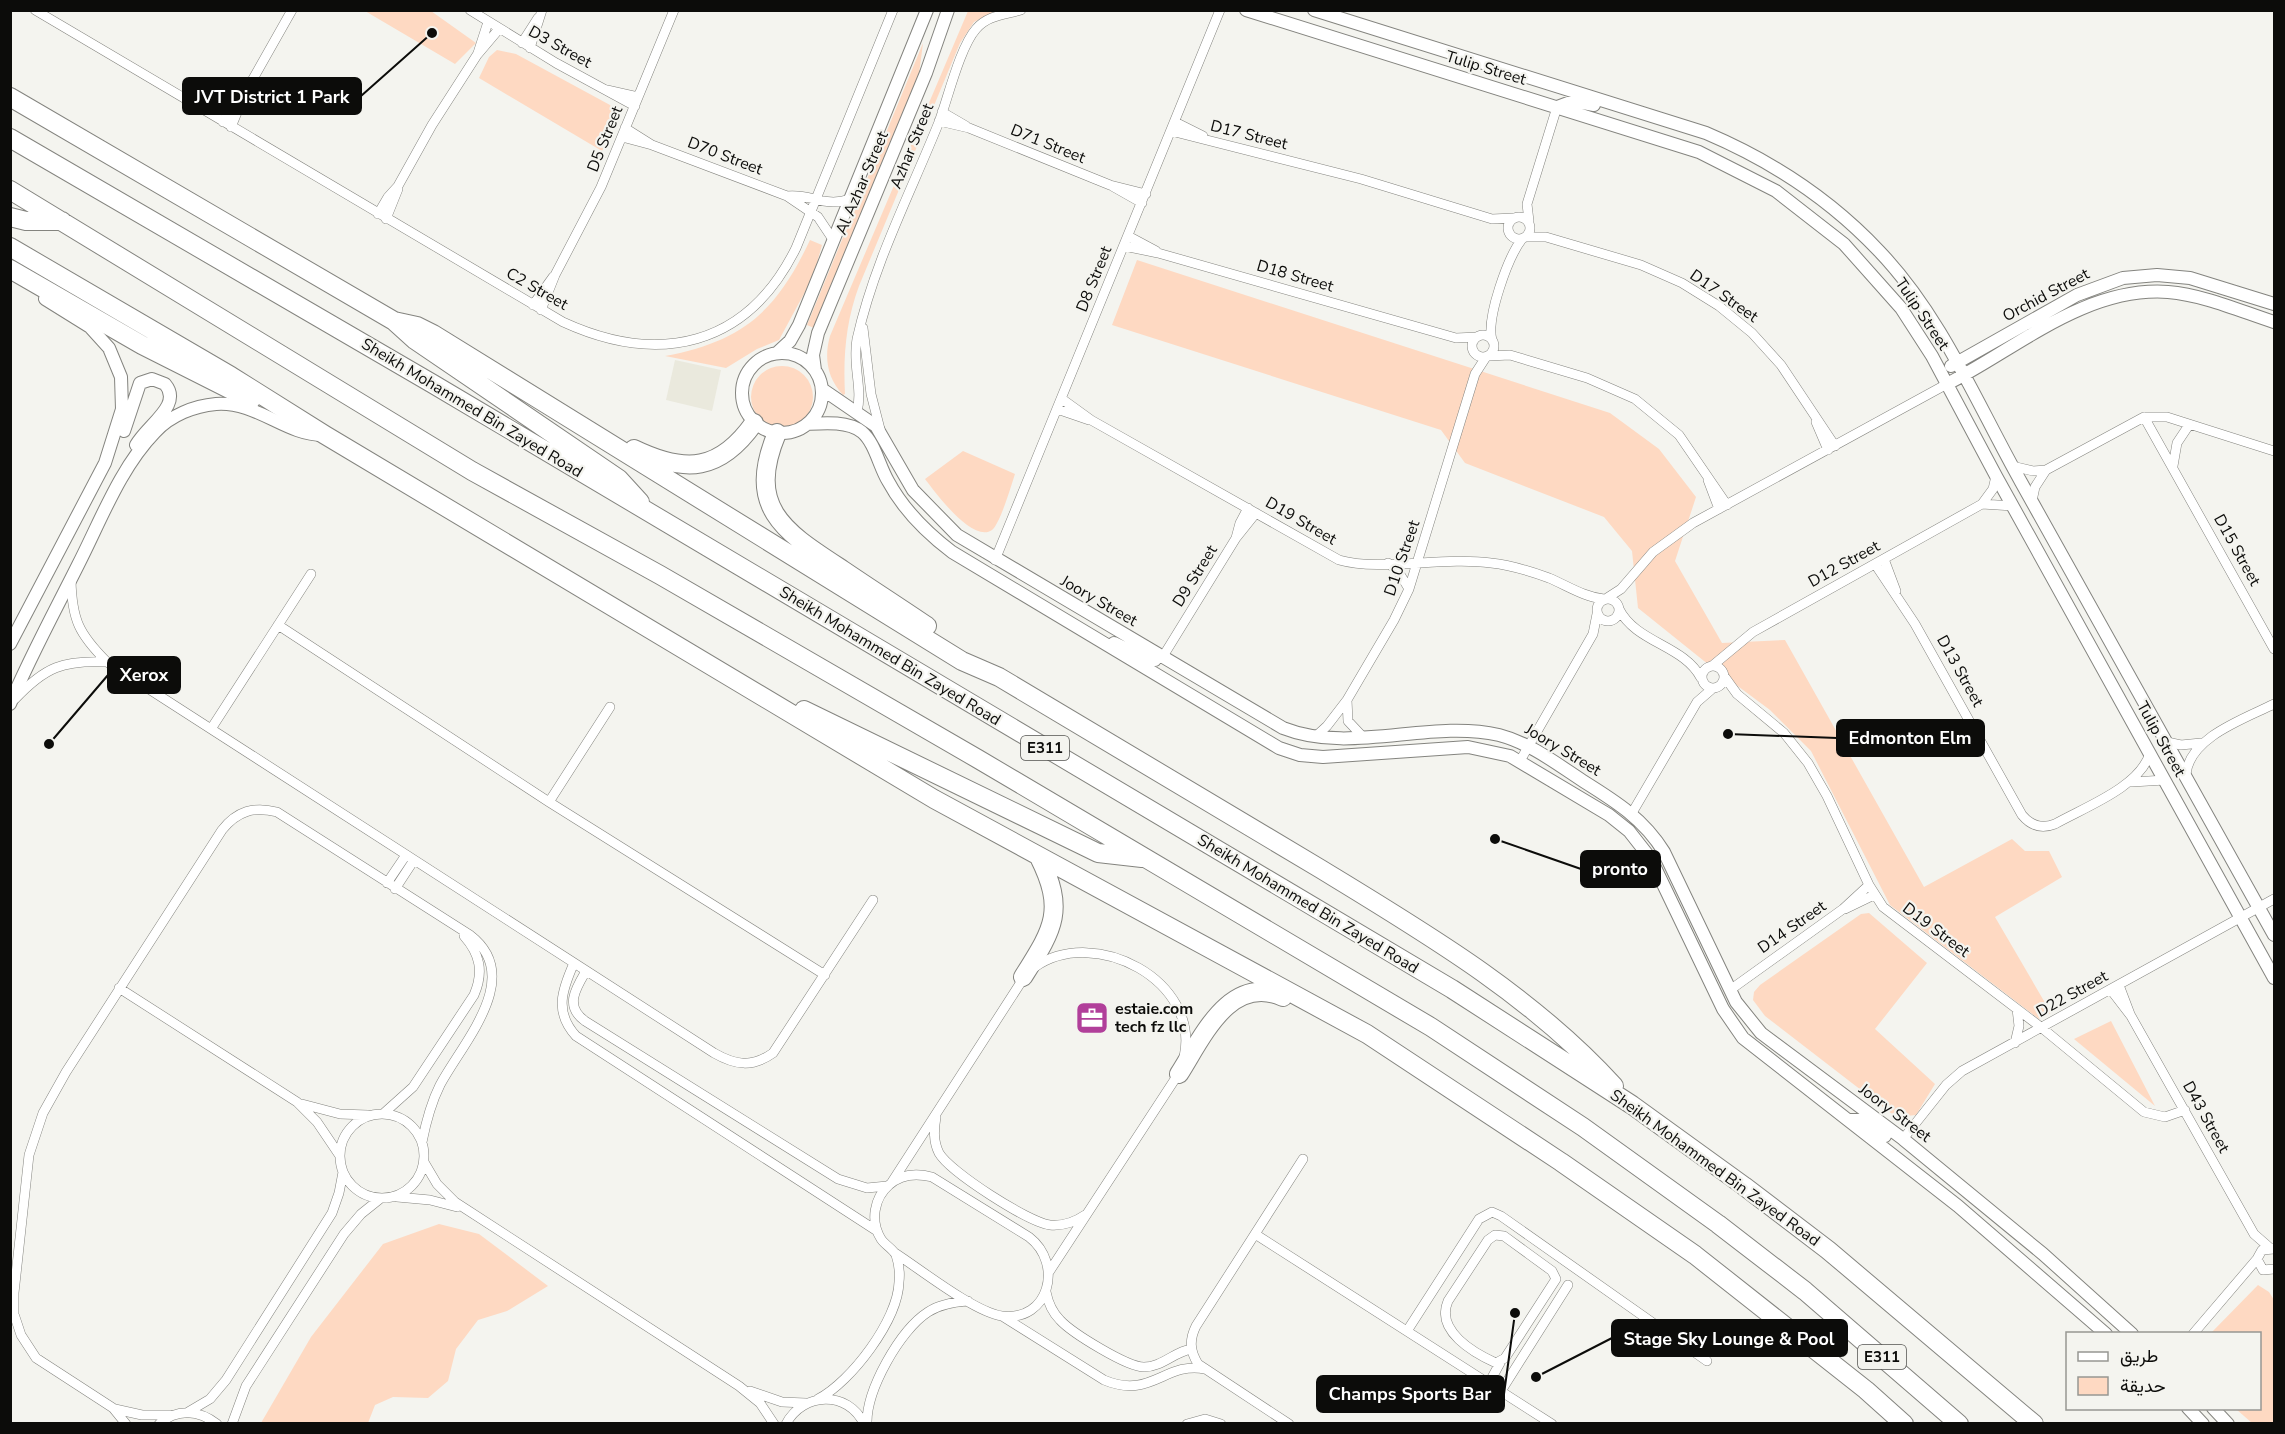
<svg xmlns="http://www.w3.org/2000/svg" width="2285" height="1434" viewBox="0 0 2285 1434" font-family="'Nunito Sans',Vazirmatn,sans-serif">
<rect width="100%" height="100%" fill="#f4f4ef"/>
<path fill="#eae9dd" d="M675 360 721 370 712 411 666 400Z"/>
<path fill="#fed9c2" d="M365 11H431L476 43 455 64Z
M968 11H995L974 22 960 43 859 286C846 321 843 356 845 394L843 395C827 378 824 357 830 336Z
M923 43 919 74 814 328 807 325Z
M497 50 516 54 610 105C623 120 609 137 602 151L479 78 489 57Z
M810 240 822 245 813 277 779 340 757 349 726 368 665 356C743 341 776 312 810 240Z
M1137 260 1610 413 1659 449 1696 497 1675 561 1722 643 1785 640 1924 887 2012 839 2025 851H2049L2062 877 1995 917 2051 1013 2039 1019 1890 905 1811 751 1770 710 1704 661 1638 608 1632 551 1604 517 1465 463 1441 430 1112 325Z
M751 397a31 31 0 1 1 62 0a31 31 0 1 1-62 0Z
M963 451 1015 474C1011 486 1000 524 992 530 973 544 935 492 925 479Z
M1869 913 1927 963 1875 1029 1935 1084 1916 1115 1896 1117 1765 1016 1753 1000 1754 992 1760 985 1861 914Z
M2111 1021 2155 1106 2074 1039Z
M439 1224 479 1234 548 1286 507 1311 478 1320 456 1349 448 1381 428 1398 393 1397 375 1405 368 1423H261L311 1337 383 1244Z
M2258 1285 2269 1292 2274 1300V1423H2252L2236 1409 2260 1408V1334L2211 1333Z"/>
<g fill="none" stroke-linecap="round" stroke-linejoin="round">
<g stroke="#84847f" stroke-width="10">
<path id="minor" d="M35 10 563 322C659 366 747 347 796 248L893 10
M470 10 556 63 635 106
M522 43 538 18
M530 48 542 10
M478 53 488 22
M607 90 638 97
M942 112 966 126
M939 121 969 128 1110 185 1146 194
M223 122 244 95
M1175 122 1203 136
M231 127 245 93 292 10
M625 128 652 145
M1171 131 1361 179 1492 219 1513 218
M622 137 652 145 787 196C811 193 824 208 850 199
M1112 186 1142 203
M787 196 818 217 834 241
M378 214 388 197 398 186 432 125 477 55 499 29
M1508 228a11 11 0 1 1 22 0a11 11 0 1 1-22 0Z
M386 219 398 189
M1529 221 1527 204 1557 107
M1128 236 1156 251
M1526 237H1546L1641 265 1682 283 1719 306 1752 333 1781 365 1835 446
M1124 246 1158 253 1456 338 1477 337
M533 305 553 277
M541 310 555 275 601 187 674 10
M863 328 871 394 880 429
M1472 346a11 11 0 1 1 22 0a11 11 0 1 1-22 0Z
M1492 340C1486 318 1508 257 1522 239
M1489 356 1510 355 1587 378 1635 399 1679 435 1727 505
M1062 399 1091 420 1339 560C1381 572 1443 556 1491 563 1510 565 1530 571 1549 578 1568 586 1584 597 1604 599
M1057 409 1089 420
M857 412C863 388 852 364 857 339 874 263 910 194 939 122 948 98 960 47 976 29 988 15 1005 15 1021 10
M2144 417 2274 649
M1816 422 1828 450
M2012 466 2033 471 2046 470
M2173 466 2177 443 2189 425
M1708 480 1719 509
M2032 501 2035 487 2046 470 2144 417H2167L2274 451
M1982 504 2013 506
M1236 538 1256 513
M1884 559 1896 591
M995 560 1220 10
M1388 563 1398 571 1409 589
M1875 564 1915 624 2022 815C2031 826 2042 829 2055 824 2085 807 2140 787 2150 753
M71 580C72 620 79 634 107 662L714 1053C735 1065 752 1068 773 1053L873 900
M1607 598 1621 589 1653 552 1693 523 1947 384
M1597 610a11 11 0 1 1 22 0a11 11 0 1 1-22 0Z
M1619 609C1636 643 1684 645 1701 678
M278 625 549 802 825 975
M1162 658 1236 538 1240 523 1248 508
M1702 677a11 11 0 1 1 22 0a11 11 0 1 1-22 0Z
M1712 666 1753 632 1982 504 1993 489 1996 476
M1724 676 1737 694 1784 733 1808 763 1827 796 1869 885 1883 907 2042 1028 2144 1112 2165 1117 2185 1110
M15 699C45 667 63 660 107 662
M211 729 311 574
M1315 737 1327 726 1347 700
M1363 737 1348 721 1347 700 1394 620 1409 589 1475 374 1486 357
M2167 742 2181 745 2201 743
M1520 761 1593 634 1597 614
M2186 774C2190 737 2244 719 2274 704
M2132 782 2165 780
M549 802 610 707
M1632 813 1697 702 1712 689
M387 883 406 855
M395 889 414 860
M1845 909 1874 895
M574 963C562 990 554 1012 576 1036L877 1231
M1035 967C1095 925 1201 981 1184 1057
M586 971C576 988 564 1006 585 1021L838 1179 867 1188 887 1186
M2119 985 2130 1014
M119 988 297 1102 317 1122 340 1156
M1730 990 1843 909 1869 885
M2111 990 2131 1016 2254 1234 2270 1248
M2015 1043 2019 1026 2017 1009
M302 1104 340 1114 368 1115
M384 1113 413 1087 474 995C484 972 480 954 464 936
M340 1156a42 42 0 1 1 84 0a42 42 0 1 1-84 0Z
M936 1117C934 1129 933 1141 939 1153 950 1172 1028 1222 1050 1225 1063 1226 1075 1222 1085 1215
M1903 1139 1946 1085 1962 1071 2274 899
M424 1162 437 1184 455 1202 739 1386 760 1403 774 1424
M892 1182 1025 976
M397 1197 430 1200 457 1207
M1255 1234 1552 1424
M1495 1235 1504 1236 1552 1271 1556 1279 1505 1358 1496 1363C1474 1353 1435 1331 1448 1301L1488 1240Z
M2274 1249 2262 1250 2257 1259 2263 1270 2274 1269
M1049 1272 1179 1073
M1046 1292C1048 1302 1052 1312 1060 1320 1072 1333 1127 1367 1144 1367 1162 1367 1174 1352 1191 1349
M1002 1316 1104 1380C1151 1400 1165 1361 1205 1369
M1407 1331 1479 1219 1492 1212 1501 1216 1707 1361
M2193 1334 2257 1259
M1489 1383 1500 1363
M750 1391 782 1402 806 1403
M1501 1391 1568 1285
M818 1399C851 1382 898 1320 899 1282 900 1274 899 1264 896 1255 893 1249 885 1245 881 1239 870 1221 874 1198 889 1185 901 1174 916 1173 932 1177L1029 1237C1064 1264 1049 1322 1002 1316 974 1312 920 1269 895 1253
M115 1409 142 1415H170
M188 1412 210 1399 226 1380 332 1213 339 1193 343 1172
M126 1424 113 1408 36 1358 21 1335 14 1314V1293L29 1155 43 1113 66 1072 222 830C237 811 254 806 277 812L470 935C525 977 463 1042 440 1085 431 1103 426 1122 422 1142
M159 1424C177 1408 199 1410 217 1424
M232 1424 246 1386 344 1234 361 1214 381 1198
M786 1424C803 1392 848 1390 864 1424
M867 1424C866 1390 900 1330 928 1312 940 1304 954 1302 968 1301
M1187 1424 1205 1419 1221 1424
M1289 1424 1198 1364C1190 1351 1189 1340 1196 1326L1303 1159"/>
</g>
<g stroke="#84847f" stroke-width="14">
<path id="tertiary" d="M1246 10 1699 152 1776 191 1844 244 1901 308 1932 356 1996 476 2274 978
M1314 10 1706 133C1772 161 1830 199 1879 251 1942 317 1977 404 2021 482 2106 633 2190 784 2274 935
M1557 107 1573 101 1594 105
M742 393a40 40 0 1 1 80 0a40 40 0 1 1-80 0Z
M777 353 790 341 799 325 927 10
M1951 366 2077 295 2123 278 2157 275 2190 278 2274 304
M815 370 813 355 818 333 926 73 948 10
M1947 384C2016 349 2086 286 2168 292 2204 295 2240 311 2274 322
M822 389 876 426 913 490 957 535 1283 728C1351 755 1429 719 1499 735 1530 743 1557 764 1583 781 1615 801 1644 819 1664 852L1736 1002 1761 1033 1903 1139 2043 1254 2132 1334
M808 424C824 423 848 421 862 432 875 443 879 466 888 481 903 509 927 533 952 552L1279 748 1300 755 1323 757 1468 747 1510 756 1609 815 1629 831 1651 859 1723 1009 1743 1038 1958 1206 2106 1334
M124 431 140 383 152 379 165 384C183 405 148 424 136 445
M1114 643 1147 659 1155 660
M10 644 105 463 122 409 121 377 109 348 90 327 45 299
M10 704C30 657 55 611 78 565 101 520 120 468 155 432 171 415 194 406 216 404 257 401 285 435 323 435
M1850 1120H1862L1885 1136
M2188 1408 2203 1424
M2213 1408 2228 1424"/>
</g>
<g stroke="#84847f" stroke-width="20">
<path id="motorway" d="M10 97 394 321 415 340 619 479 640 502
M10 138 433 384 1452 989 1632 1105 1744 1186 1828 1250 2034 1424
M10 190 472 471 660 575 978 759 1431 1027 1583 1127 1718 1224 1805 1291 1959 1424
M10 217 26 221H62
M10 247 231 376 325 435 934 799 1367 1034 1561 1162 1695 1255 1866 1390 1904 1424
M10 269 142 345 251 400
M394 321 417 326 433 334 962 661 999 677C1106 741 1213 804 1319 868 1424 932 1531 995 1614 1086
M777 433C745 509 785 532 843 570 871 589 899 607 927 626
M634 449C686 474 720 471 754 423
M804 710 1098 853 1142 858
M1023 977C1053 929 1066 911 1039 857
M1179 1074C1202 1038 1230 973 1283 997"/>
</g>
<use href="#minor" stroke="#fff" stroke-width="9"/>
<use href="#tertiary" stroke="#fff" stroke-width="12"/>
<use href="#motorway" stroke="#fff" stroke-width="18"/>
</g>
<defs>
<g id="office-square" transform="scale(1.725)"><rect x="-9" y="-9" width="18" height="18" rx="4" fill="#b13f9a" stroke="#f4f4ef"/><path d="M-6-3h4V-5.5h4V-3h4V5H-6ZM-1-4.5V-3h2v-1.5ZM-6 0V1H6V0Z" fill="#fff"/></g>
</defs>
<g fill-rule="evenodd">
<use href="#office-square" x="1092" y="1018"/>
</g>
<g text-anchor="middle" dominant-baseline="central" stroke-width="4.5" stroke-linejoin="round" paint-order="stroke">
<g fill="#f4f4ef" stroke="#52524f" stroke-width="1.5">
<rect x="1021" y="736" width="48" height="24" rx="4.5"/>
<rect x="1858" y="1345" width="48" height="24" rx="4.5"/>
</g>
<g font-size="15" font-weight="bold" fill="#0c0c0a">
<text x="1045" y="748">E311</text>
<text x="1882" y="1357">E311</text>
</g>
<g font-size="16" fill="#0c0c0a" stroke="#f4f4ef">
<text transform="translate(560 47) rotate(29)">D3 Street</text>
<text transform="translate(1486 68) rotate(17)">Tulip Street</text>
<text transform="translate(1249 135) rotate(14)">D17 Street</text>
<text transform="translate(605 139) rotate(-68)">D5 Street</text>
<text transform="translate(1048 144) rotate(22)">D71 Street</text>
<text transform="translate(912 146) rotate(-68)">Azhar Street</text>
<text transform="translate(725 156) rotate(21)">D70 Street</text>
<text transform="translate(862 183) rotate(-67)">Al Azhar Street</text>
<text transform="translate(1295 276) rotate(16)">D18 Street</text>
<text transform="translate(1094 279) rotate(-68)">D8 Street</text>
<text transform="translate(537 289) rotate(30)">C2 Street</text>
<text transform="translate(2046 295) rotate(-28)">Orchid Street</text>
<text transform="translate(1724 296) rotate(35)">D17 Street</text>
<text transform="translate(1922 314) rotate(56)">Tulip Street</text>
<text transform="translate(472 408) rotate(31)">Sheikh Mohammed Bin Zayed Road</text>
<text transform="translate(1301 521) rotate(30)">D19 Street</text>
<text transform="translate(2237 550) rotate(61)">D15 Street</text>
<text transform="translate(1402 558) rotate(-71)">D10 Street</text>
<text transform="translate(1844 564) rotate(-29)">D12 Street</text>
<text transform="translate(1195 576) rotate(-58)">D9 Street</text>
<text transform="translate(1099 601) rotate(30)">Joory Street</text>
<text transform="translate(890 656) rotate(31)">Sheikh Mohammed Bin Zayed Road</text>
<text transform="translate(1960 671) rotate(61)">D13 Street</text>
<text transform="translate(2161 739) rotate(61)">Tulip Street</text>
<text transform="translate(1563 750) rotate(31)">Joory Street</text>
<text transform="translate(1308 904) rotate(31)">Sheikh Mohammed Bin Zayed Road</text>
<text transform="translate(1792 927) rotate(-35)">D14 Street</text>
<text transform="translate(1936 930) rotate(37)">D19 Street</text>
<text transform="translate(2072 994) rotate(-29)">D22 Street</text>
<text transform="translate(1895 1113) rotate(37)">Joory Street</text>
<text transform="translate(2206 1117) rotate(61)">D43 Street</text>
<text transform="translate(1715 1168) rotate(36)">Sheikh Mohammed Bin Zayed Road</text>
</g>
<g font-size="16" font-weight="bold" fill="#0c0c0a" stroke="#f4f4ef" text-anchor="start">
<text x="1115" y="1009">estaie.com<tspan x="1115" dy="18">tech fz llc</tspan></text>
</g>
</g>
<path fill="none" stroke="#0c0c0a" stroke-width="2" d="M432 33L361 96M49 744L108 675M1728 734L1837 738M1495 839L1581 869M1536 1377L1612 1338M1515 1313L1504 1394"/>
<g fill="#0c0c0a" stroke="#f4f4ef" stroke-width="2">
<circle cx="432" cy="33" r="6"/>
<circle cx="49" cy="744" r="6"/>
<circle cx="1728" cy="734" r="6"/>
<circle cx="1495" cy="839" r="6"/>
<circle cx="1536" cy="1377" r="6"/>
<circle cx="1515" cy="1313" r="6"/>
</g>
<g fill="#0c0c0a" stroke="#0c0c0a" stroke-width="2">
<rect x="183" y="78" width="178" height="36" rx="6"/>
<rect x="108" y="657" width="72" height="36" rx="6"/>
<rect x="1837" y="720" width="147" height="36" rx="6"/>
<rect x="1581" y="851" width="79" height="36" rx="6"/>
<rect x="1612" y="1320" width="235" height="36" rx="6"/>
<rect x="1317" y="1376" width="187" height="36" rx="6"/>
</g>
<g font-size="18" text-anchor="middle" font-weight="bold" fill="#fff">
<text x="272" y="103">JVT District 1 Park</text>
<text x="144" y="681">Xerox</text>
<text x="1910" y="744">Edmonton Elm</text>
<text x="1620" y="875">pronto</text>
<text x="1729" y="1345">Stage Sky Lounge &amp; Pool</text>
<text x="1410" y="1400">Champs Sports Bar</text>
</g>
<rect width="2285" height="1434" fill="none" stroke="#0c0c0a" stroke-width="24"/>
<rect x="2066" y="1332" width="195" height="78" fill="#f4f4ef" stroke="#979793" stroke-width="1.5"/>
<rect x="2078" y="1352" width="30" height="9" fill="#ffffff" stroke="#979793" stroke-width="1.5"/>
<text x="2120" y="1362" font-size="18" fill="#0c0c0a">طريق</text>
<rect x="2078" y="1377" width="30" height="18" fill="#fed9c2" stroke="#979793" stroke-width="1.5"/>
<text x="2120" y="1392" font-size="18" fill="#0c0c0a">حديقة</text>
</svg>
